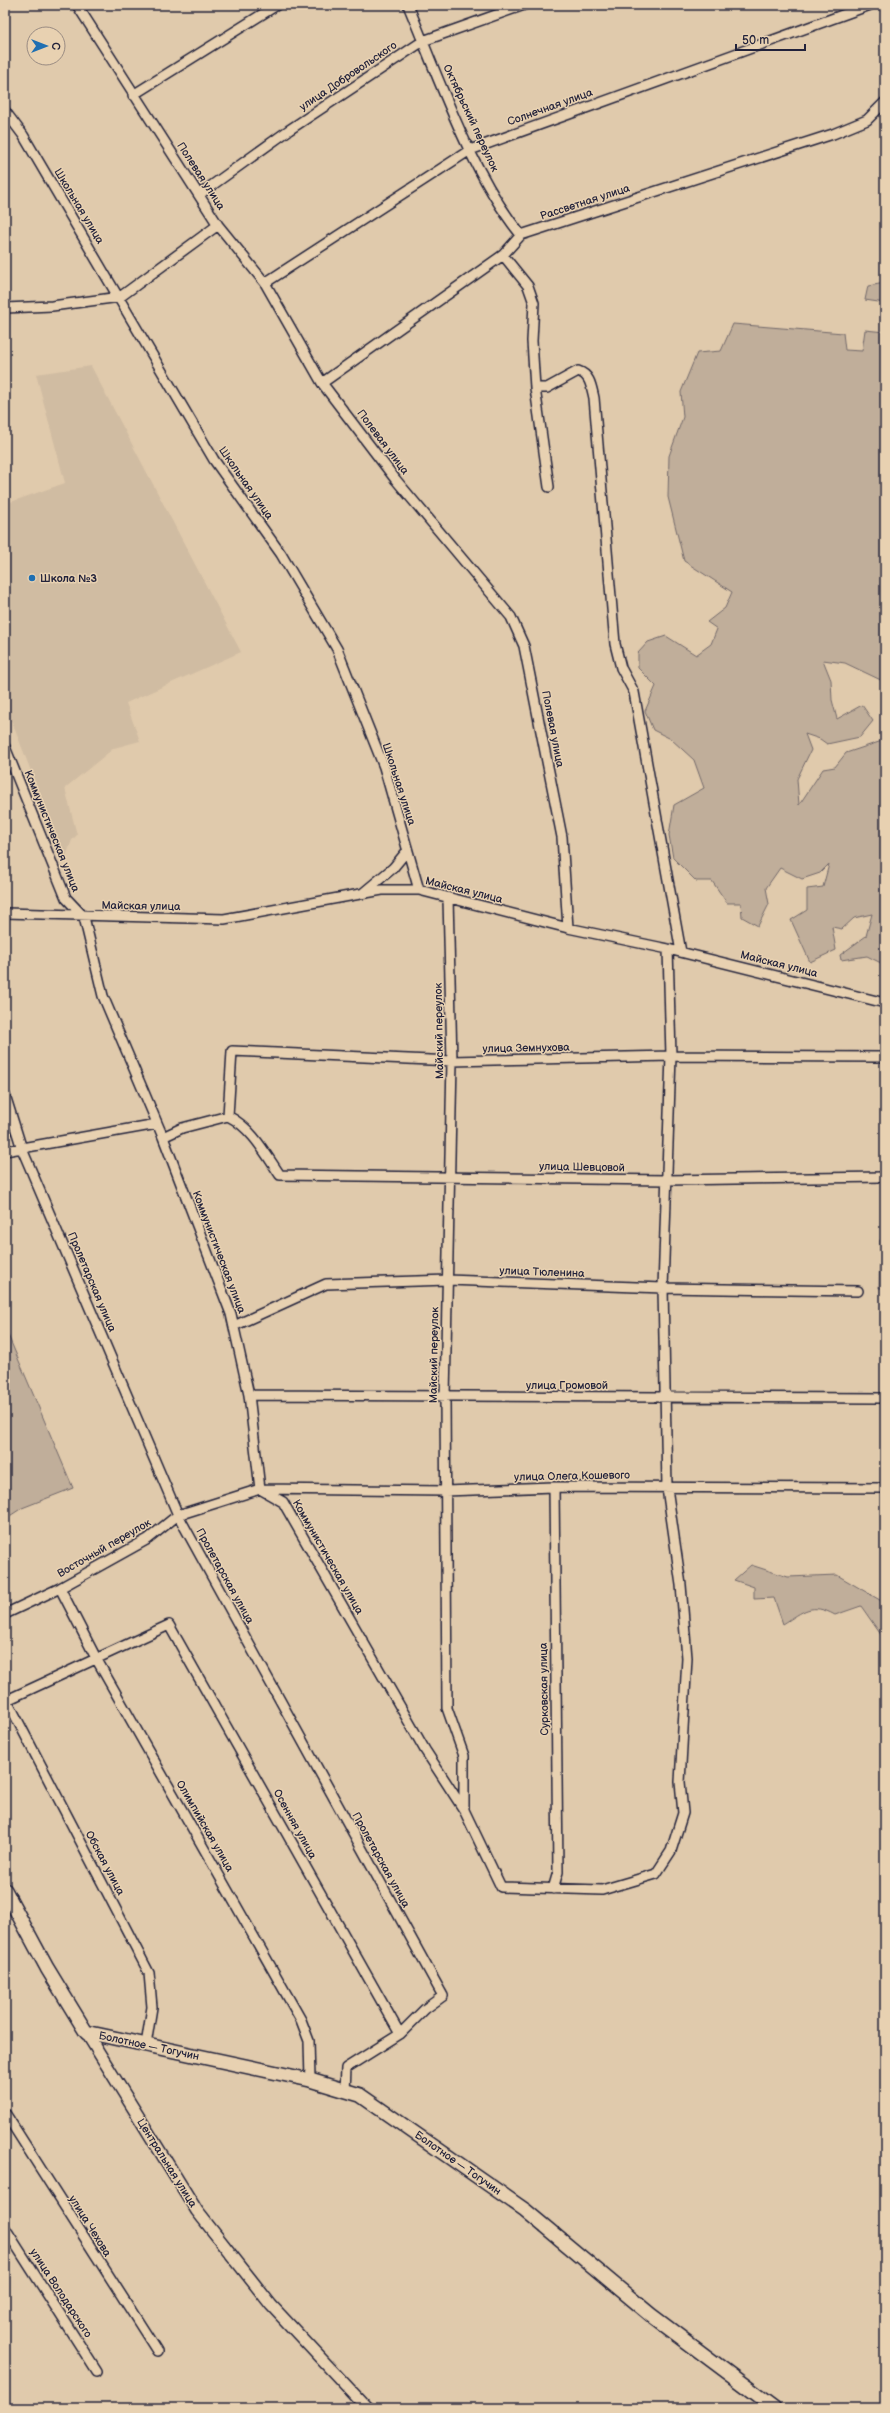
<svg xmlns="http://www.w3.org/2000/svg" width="890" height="2413" viewBox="0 0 890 2413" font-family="'Balsamiq Sans',sans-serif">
<rect width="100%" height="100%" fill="#e0caac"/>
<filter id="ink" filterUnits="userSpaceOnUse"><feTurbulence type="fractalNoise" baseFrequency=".025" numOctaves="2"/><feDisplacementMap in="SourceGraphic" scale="8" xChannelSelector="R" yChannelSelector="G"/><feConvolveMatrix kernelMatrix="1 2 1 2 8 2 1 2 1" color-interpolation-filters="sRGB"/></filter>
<g filter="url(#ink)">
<path fill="#d0bca2" d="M91 366 241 652 126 703 140 741 114 748 65 788 77 835 72 840 65 859 5 704V504L65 483 36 374Z"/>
<path fill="#c0ae9a" stroke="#71686a" d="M885 283V303L865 300 868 286Z
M733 324 843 333 845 350 862 351 865 330 885 332V682L845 663 823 660 831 680 832 700 837 719 862 705 873 721 860 737 827 744 820 739 805 734 811 750 797 779 799 805 823 769 835 767 846 753 885 740V965L867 956 841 960 840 955 866 936 872 914 854 918 842 929 832 927 836 950 810 962 791 920 807 910V889L823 887 829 864 820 873 802 879 780 868 766 888 769 904 758 926 742 917 741 903H727L712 881H696L673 858 669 835 674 805 704 788 694 760 671 739 653 730 645 711 656 686 638 668V653L648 642 666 636 696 655 711 644 717 629 707 622 725 608 732 592 684 561 668 497 669 456 683 417 681 392 697 353 721 351Z
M885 1238V1288H879L880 1240Z
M5 1328 73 1488 22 1508 5 1519Z
M751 1565 788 1577 837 1575 885 1603 884 1639 861 1606 835 1615C811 1602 804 1611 783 1624L774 1598 754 1599V1587L734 1580Z"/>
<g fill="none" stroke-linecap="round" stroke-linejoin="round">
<g stroke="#22223b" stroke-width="12">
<path id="minor" d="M77 5 218 225 265 283 322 383 396 480 511 617 524 646 562 837 568 928
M408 5C439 79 471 173 521 235
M133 95 277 5
M5 111 23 135 214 460 281 554 337 649 384 767 419 890
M200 194 289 130 423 41 524 5
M503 255 528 286 534 303 532 341 535 388 549 487
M265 283 470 150 870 5
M5 308 52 306 120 297 218 225
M322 383 503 255 521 235 833 134 867 120 885 102
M535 388H547L578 371C590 375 591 385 594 398L615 644 621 668 634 692 681 952
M5 747 66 898 84 917 103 996 163 1137 231 1314 249 1395 260 1489 283 1502 425 1750 464 1810 501 1887 602 1890 656 1874 671 1851 683 1813 680 1782 687 1658 681 1585 667 1488 663 1288 671 1056 668 949
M363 893 393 868 407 851
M448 898 452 1061 445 1397 447 1708 464 1756V1810
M5 913 224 919 382 890H419L568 928 668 949 885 1003
M5 1095 22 1149 178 1515 443 1996 425 2009 400 2034 346 2068 345 2092
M228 1116 232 1051 452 1061 671 1056 885 1057
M163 1137 182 1128 228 1116C252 1128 265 1153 280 1175L667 1180 885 1177
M5 1151 157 1124
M234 1326 326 1284 448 1280 663 1288 858 1291
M249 1395 885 1398
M60 1588 97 1660 301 2020 309 2041 310 2080
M5 1614 60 1588 148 1539 178 1515 260 1489 445 1491 554 1487 885 1488
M553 1889 558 1872 554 1487
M146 2045 152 2007 149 1973 7 1700 169 1625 400 2034
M5 2113 157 2351
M5 2228 97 2372"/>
</g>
<g stroke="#22223b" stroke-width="14">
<path id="tertiary" d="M86 2032 197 2211 271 2305 367 2408"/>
</g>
<g stroke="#22223b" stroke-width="16">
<path id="secondary" d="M5 1890 47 1968 86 2032 310 2080 360 2095 525 2210 651 2315 775 2408"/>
</g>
<use href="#minor" stroke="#e8d1b1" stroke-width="9"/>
<use href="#tertiary" stroke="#e8d1b1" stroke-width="11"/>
<use href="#secondary" stroke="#e8d1b1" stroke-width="13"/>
</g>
</g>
<circle fill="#1f6fb2" stroke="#e8d1b1" stroke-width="1.5" cx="32" cy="578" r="4"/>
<g text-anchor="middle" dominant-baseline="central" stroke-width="3" stroke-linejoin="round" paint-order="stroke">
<g font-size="11" fill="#22223b" stroke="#e8d1b1">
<text transform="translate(348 76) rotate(-34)">улица Добровольского</text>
<text transform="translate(550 107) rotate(-20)">Солнечная улица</text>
<text transform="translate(471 118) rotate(65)">Октябрьский переулок</text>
<text transform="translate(201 176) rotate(57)">Полевая улица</text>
<text transform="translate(585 202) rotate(-18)">Рассветная улица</text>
<text transform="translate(79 206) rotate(59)">Школьная улица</text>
<text transform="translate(383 442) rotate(53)">Полевая улица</text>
<text transform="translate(246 483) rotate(55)">Школьная улица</text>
<text transform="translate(553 729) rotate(79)">Полевая улица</text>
<text transform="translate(399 784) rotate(72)">Школьная улица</text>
<text transform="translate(52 831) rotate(68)">Коммунистическая улица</text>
<text transform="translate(464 890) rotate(14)">Майская улица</text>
<text transform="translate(141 906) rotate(1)">Майская улица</text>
<text transform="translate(779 964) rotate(14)">Майская улица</text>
<text transform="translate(439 1031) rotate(-91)">Майский переулок</text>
<text transform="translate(526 1048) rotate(-1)">улица Земнухова</text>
<text transform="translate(582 1167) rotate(1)">улица Шевцовой</text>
<text transform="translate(219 1252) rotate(69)">Коммунистическая улица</text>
<text transform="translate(542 1272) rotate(2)">улица Тюленина</text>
<text transform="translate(92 1282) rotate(67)">Пролетарская улица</text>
<text transform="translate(434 1355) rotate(-89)">Майский переулок</text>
<text x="567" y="1385">улица Громовой</text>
<text transform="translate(572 1476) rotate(-1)">улица Олега Кошевого</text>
<text transform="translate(104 1548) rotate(-30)">Восточный переулок</text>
<text transform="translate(328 1557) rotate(60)">Коммунистическая улица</text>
<text transform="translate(225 1576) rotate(61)">Пролетарская улица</text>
<text transform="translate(544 1689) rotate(-91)">Сурковская улица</text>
<text transform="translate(295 1824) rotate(61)">Осенняя улица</text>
<text transform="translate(205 1826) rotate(60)">Олимпийская улица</text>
<text transform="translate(381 1860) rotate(61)">Пролетарская улица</text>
<text transform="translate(105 1863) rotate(62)">Обская улица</text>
<text transform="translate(149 2046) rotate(12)">Болотное — Тогучин</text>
<text transform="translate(167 2163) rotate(58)">Центральная улица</text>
<text transform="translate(458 2163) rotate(35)">Болотное — Тогучин</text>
<text transform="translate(90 2226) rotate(58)">улица Чехова</text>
<text transform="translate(61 2293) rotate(57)">улица Володарского</text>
</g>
<g font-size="11" font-weight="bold" fill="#22223b" stroke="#e8d1b1" text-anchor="start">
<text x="40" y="578">Школа №3</text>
</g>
</g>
<rect width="890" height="2413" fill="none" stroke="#e8d1b1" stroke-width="20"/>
<rect x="10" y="10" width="870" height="2393" fill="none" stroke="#22223b" stroke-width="1.5" filter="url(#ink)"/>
<g transform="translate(46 46) rotate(90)"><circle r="19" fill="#e8d1b1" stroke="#998b82"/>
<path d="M0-3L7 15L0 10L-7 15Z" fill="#1f6fb2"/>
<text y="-6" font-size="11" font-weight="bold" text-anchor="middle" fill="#22223b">С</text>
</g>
<path d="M736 44v6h69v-6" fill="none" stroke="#22223b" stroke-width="2"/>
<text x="742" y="44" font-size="12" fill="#22223b" stroke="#e8d1b1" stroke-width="3" paint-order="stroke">50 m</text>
</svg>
